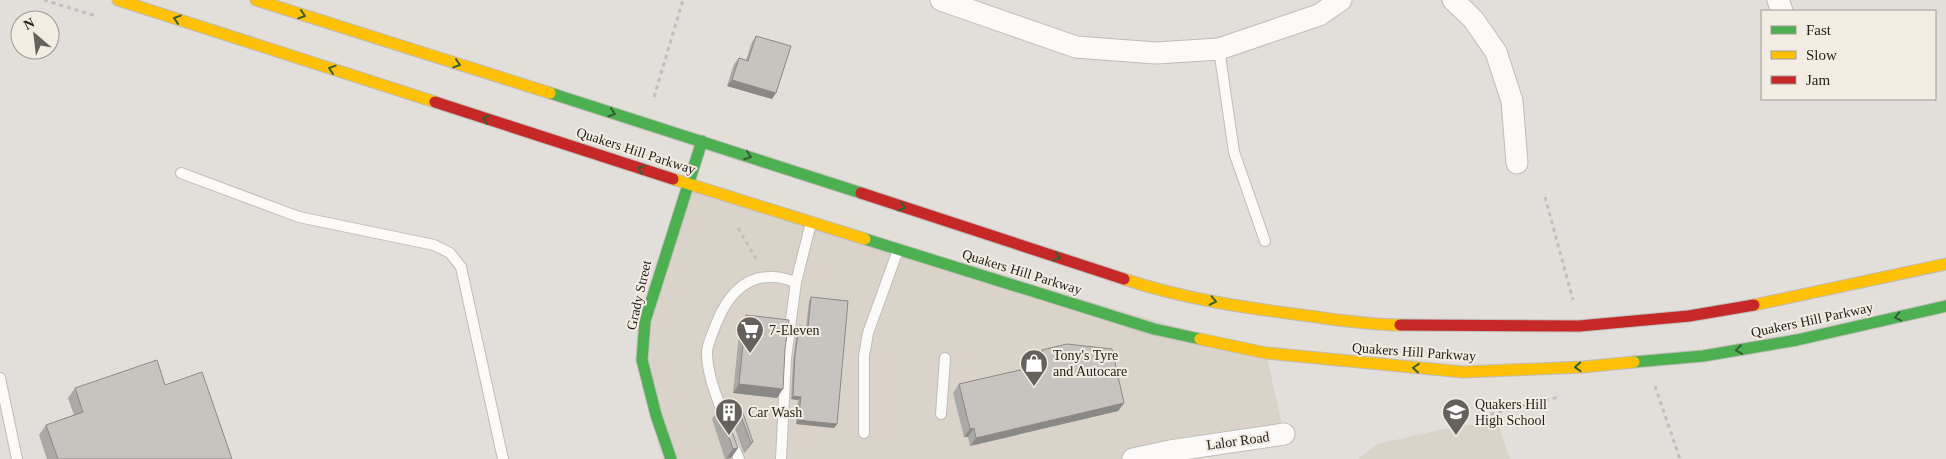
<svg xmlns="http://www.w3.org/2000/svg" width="1946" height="459" viewBox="0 0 1946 459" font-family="'Times New Roman',serif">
<rect width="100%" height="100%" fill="#e2deda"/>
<path fill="#dad3c9" d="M688 184 1266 353 1284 434 1133 459H671L642 360Z
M1497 421 1510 459H1358L1377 444 1444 429Z"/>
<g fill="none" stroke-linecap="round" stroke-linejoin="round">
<g stroke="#bfbcb8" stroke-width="12">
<path id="lane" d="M1219 49 1234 152 1265 241
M181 173 299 217 434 245 450 253 461 267 503 459
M0 378 17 459
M941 414 945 358
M725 420C718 400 707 375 707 353 707 344 713 333 716 324 726 299 743 275 774 277 781 277 789 280 796 282
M864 433V356L868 333 898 250
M730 439 739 459
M781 459 786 358 796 282 811 223"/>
</g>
<g stroke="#bfbcb8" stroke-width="23">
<path id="street" d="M941 0 1076 47 1156 53 1219 49 1319 15 1341 0
M1453 0 1473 19 1496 52 1512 101 1517 163
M1778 0 1782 11
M1133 459 1170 451 1284 434"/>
</g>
<g stroke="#bfbcb8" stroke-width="13">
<path id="fast" d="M550 93 861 193
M865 239 1154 329 1200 339
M1634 362 1703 356 1797 340 1946 306
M671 459 656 415 642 360 645 321 702 141"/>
</g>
<g stroke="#bfbcb8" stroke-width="13">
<path id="slow" d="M118 0 435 102
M256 0 550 93
M673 179 865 239
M1124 279C1183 299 1247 308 1309 316 1339 320 1369 325 1400 325
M1754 305 1946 264
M1200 339 1266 353 1463 372 1583 367 1634 362"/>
</g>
<g stroke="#bfbcb8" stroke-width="13">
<path id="jam" d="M435 102 673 179
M861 193 1124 279
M1400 325 1579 326 1689 316 1754 305"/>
</g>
<path stroke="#c1bfbd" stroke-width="3" stroke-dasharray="4 4" stroke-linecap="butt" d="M44 0 96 16
M654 97 683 0
M1545 197 1573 300
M738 228 756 259
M1655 386 1680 459
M1475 418 1559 397"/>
<use href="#lane" stroke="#fbfaf9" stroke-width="10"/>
<use href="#street" stroke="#fbfaf9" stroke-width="21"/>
<use href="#fast" stroke="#4caf50" stroke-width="11"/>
<use href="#slow" stroke="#ffc107" stroke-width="11"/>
<use href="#jam" stroke="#c62828" stroke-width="11"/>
</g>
<path fill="#aba9a5" d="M756 36 772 99 727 86 734 64 739 58 746 60 752 42Z
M811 297 837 424 834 428 796 424 798 400 791 399 793 359 797 330 799 326 806 327 809 301Z
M746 315 777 398 733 393 740 324Z
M1042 350 1124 403 1118 411 970 446 968 437H964L953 393 959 384 1038 366 1036 358Z
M165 385 232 459H47L39 435 46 425 74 415 68 398 75 388Z
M736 403 753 442 745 452 744 453 729 413Z
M719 409 738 448 731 458 727 459H725L712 419Z"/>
<path fill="#8b8986" d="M732 80 776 93 772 99 727 86Z
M739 384 783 389 777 398 733 393Z
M793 396 801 397 798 400 791 399Z
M1124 403 1118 411 970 446 976 438Z
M798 420 837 424 834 428 796 424Z
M974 428 968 437H964L970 429Z
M753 442 745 452 744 453 751 443Z
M738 448 731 458 726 459 733 449Z"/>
<path fill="#c7c4c0" stroke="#8b8986" d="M756 36 791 46 776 93 732 80 739 58 748 61Z
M811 297 848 301 837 424 798 420 801 397 793 396 795 355 799 326 808 327Z
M746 315 789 320 785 349 783 389 739 384Z
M1067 344 1112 349 1124 403 976 438 974 428 970 429 959 384 1046 364 1042 350Z
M157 360 165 385 202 372 232 459H58L46 425 83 412 75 388Z
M739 402 753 442 751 443 736 403Z
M723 408 738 448 733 449 719 409Z"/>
<defs><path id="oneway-chevron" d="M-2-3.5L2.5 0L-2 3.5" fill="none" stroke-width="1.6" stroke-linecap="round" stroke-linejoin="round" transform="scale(1.25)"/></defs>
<g stroke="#346033">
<use href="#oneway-chevron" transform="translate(302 15) rotate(18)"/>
<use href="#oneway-chevron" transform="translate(177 19) rotate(-162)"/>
<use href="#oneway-chevron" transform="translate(457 64) rotate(18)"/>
<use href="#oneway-chevron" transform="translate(332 69) rotate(-162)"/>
<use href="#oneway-chevron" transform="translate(612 113) rotate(18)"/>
<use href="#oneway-chevron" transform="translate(486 119) rotate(-162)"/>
<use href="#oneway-chevron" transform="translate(748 156) rotate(18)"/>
<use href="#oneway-chevron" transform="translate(641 169) rotate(-162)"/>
<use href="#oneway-chevron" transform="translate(902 207) rotate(18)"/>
<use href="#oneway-chevron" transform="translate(1057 257) rotate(18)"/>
<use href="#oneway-chevron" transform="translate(1213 301) rotate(12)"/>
<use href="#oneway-chevron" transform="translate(1898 317) rotate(167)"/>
<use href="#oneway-chevron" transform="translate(1739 350) rotate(171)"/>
<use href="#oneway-chevron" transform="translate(1578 367) rotate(177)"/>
<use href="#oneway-chevron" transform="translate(1416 368) rotate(-175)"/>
</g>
<defs>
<g id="supermarket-pin" transform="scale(1.4375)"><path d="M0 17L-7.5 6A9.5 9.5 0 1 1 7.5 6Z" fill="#65625e" stroke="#f3ece3"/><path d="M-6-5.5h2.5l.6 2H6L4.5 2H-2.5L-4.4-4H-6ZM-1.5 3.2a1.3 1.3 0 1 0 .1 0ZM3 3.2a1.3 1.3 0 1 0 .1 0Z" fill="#fff"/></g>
<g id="shop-pin" transform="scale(1.4375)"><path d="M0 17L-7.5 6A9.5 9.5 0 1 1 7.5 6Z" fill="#65625e" stroke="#f3ece3"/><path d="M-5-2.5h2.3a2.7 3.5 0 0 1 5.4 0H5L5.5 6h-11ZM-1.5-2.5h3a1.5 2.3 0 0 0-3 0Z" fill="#fff"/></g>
<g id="building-pin" transform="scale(1.4375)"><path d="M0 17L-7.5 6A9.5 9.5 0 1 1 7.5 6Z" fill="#65625e" stroke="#f3ece3"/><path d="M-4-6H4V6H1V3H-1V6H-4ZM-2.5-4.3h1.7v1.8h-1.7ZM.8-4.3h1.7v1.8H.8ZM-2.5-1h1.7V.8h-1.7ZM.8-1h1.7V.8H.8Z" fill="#fff"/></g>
<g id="school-pin" transform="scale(1.4375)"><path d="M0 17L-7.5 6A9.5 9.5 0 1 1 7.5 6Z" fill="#65625e" stroke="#f3ece3"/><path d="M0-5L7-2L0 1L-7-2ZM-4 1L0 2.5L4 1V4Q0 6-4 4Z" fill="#fff"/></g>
</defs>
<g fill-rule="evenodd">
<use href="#supermarket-pin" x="750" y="330"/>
<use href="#shop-pin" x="1034" y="363"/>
<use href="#building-pin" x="729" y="412"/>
<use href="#school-pin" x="1456" y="412"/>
</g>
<g text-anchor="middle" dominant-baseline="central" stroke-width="4" stroke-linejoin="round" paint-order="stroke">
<g font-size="14" fill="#211f1b" stroke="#f3ece3">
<text transform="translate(636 151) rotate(18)">Quakers Hill Parkway</text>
<text transform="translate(1022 272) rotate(17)">Quakers Hill Parkway</text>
<text transform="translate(639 295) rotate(-77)">Grady Street</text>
<text transform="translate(1812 320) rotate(-12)">Quakers Hill Parkway</text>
<text transform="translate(1414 352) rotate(4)">Quakers Hill Parkway</text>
<text transform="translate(1238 441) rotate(-8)">Lalor Road</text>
</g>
<g font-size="14" fill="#211f1b" stroke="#f3ece3" text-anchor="start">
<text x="769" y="330">7-Eleven</text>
<text x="1053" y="355">Tony's Tyre<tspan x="1053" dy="16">and Autocare</tspan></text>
<text x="1475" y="404">Quakers Hill<tspan x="1475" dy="16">High School</tspan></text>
<text x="748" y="412">Car Wash</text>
</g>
</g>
<rect x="1761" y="10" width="175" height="90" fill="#f3ece3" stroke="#9f9a93"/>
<rect x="1771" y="26" width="25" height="8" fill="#4caf50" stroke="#9f9a93"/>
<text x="1806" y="35" font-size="15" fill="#211f1b">Fast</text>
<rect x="1771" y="51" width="25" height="8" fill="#ffc107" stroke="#9f9a93"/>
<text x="1806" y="60" font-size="15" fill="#211f1b">Slow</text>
<rect x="1771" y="76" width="25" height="8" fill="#c62828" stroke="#9f9a93"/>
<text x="1806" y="85" font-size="15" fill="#211f1b">Jam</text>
<g transform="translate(35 35) rotate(332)"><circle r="24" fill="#f3ece3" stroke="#9f9a93"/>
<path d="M0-4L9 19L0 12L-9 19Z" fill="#65625e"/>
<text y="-8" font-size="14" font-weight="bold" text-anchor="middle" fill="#211f1b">N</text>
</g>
</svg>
